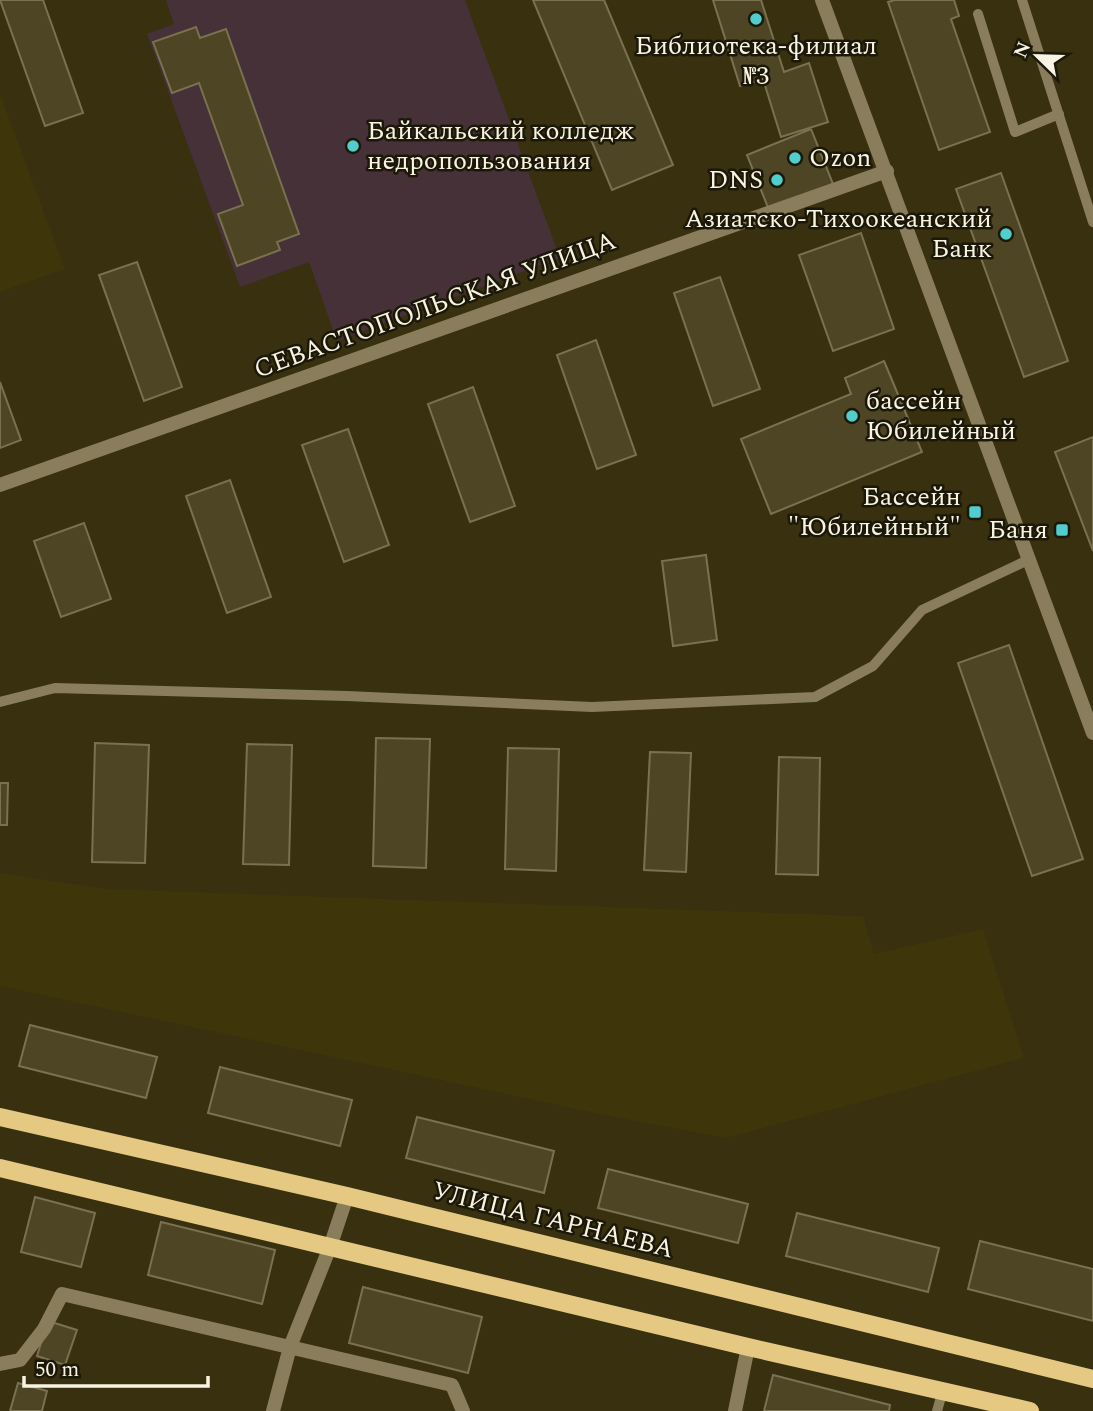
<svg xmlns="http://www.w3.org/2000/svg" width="1093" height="1411" viewBox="0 0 1093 1411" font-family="Spectral,serif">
<rect width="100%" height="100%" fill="#38300f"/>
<path fill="#3f350a" d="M0 94 65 269 0 292Z
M0 873 107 889 863 916 874 954 983 929 1024 1058 726 1138 614 1117 0 986Z"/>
<path fill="#453137" d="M166 0H465L560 258 337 341 309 262 240 287 147 34 174 24Z"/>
<path fill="#4e4525" stroke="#7a7150" stroke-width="2" d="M0 0H43L83 113 45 126Z
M533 0H604L673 165 612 190Z
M713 0H761L784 72 809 63 828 122 781 137 763 79 740 86Z
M895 0H954L959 16 951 19 990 132 939 150 888 2Z
M196 27 200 38 226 29 299 234 277 242 280 250 237 266 218 214 243 205 199 83 172 93 153 42Z
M811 129 833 184 769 210 747 155Z
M1001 173 1068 361 1024 377 956 189Z
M861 233 894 329 833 351 799 255Z
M137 262 182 387 144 401 99 275Z
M720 277 760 389 713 406 674 293Z
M596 340 636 455 597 469 557 355Z
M884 361 922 452 771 514 741 439 851 394 845 378Z
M0 382 21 440 0 448Z
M473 387 515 506 470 522 428 404Z
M348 429 389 545 344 562 302 445Z
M1093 437V551L1055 452Z
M230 480 271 597 227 613 186 496Z
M84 523 111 599 61 617 34 541Z
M706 555 717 640 673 646 662 561Z
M1009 645 1083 859 1032 876 958 663Z
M376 738 430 739 426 868 373 866Z
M95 743 149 745 145 863 92 862Z
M247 744 292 745 289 865 243 864Z
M508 748 559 749 556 871 505 869Z
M650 752 691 753 686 872 644 870Z
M779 757 820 758 818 875 776 874Z
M0 783H8L7 825H0Z
M30 1025 157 1057 146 1098 19 1066Z
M220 1067 352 1100 340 1146 208 1113Z
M417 1117 554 1151 544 1193 406 1158Z
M608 1169 748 1204 738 1243 598 1208Z
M35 1197 95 1213 81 1267 21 1252Z
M797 1213 939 1248 928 1292 786 1256Z
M161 1222 275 1250 262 1304 148 1275Z
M980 1241 1093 1269V1321L968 1289Z
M363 1287 482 1317 468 1373 349 1343Z
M48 1321 77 1330 65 1365 37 1356Z
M773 1375 890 1405 889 1411H764Z
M18 1383 47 1391 42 1411H10Z"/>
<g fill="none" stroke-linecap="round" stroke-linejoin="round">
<path stroke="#8a7d5c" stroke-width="10" d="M1022 0 1093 222
M978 14 1015 132 1059 114
M0 702 55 688 347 696 592 707 815 697 873 666 922 610 1030 559
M937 1411 943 1390"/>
<path stroke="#8a7d5c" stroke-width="14" d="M0 485 887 171
M0 1364 20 1360 44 1329 62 1294 452 1385 463 1411
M273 1411 290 1347 330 1247 347 1196
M735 1411 748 1347"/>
<path stroke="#8a7d5c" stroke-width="14" d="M822 0 1093 733"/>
<path stroke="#e5c983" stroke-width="18" d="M0 1117 347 1196 1093 1379
M0 1168 748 1347 1030 1411"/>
</g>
<g fill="#52cdce" stroke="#1b180a" stroke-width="2.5">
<circle cx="756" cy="19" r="7"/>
<circle cx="353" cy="146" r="7"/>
<circle cx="795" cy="158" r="7"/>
<circle cx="777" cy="180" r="7"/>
<circle cx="1006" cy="234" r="7"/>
<circle cx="852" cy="416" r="7"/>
<rect x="968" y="505" width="14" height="14" rx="3.5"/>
<rect x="1055" y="523" width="14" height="14" rx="3.5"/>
</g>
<g text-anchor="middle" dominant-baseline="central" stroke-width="5" stroke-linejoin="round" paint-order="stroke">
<g font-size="26" fill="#f8f4e1" stroke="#1b180a" text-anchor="end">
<text x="756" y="46" text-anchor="middle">Библиотека-филиал<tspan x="756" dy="30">№3</tspan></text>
<text x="367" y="131" text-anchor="start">Байкальский колледж<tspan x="367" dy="30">недропользования</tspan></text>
<text x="809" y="158" text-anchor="start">Ozon</text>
<text x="763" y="180">DNS</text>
<text x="992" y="219">Азиатско-Тихоокеанский<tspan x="992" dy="30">Банк</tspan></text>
<text x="866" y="401" text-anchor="start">бассейн<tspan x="866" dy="30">Юбилейный</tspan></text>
<text x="961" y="497">Бассейн<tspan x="961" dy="30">"Юбилейный"</tspan></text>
<text x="1048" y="530">Баня</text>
</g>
<g font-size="26" fill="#f8f4e1" stroke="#1b180a">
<text transform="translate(435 305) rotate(-20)">СЕВАСТОПОЛЬСКАЯ УЛИЦА</text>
<text transform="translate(553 1220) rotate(14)">УЛИЦА ГАРНАЕВА</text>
</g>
</g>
<g transform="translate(1037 56) rotate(293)" stroke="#1b180a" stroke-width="5" paint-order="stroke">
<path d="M0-5L12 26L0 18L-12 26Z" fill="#f8f4e1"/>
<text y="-10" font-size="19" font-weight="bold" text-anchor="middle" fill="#f8f4e1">N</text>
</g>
<path d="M24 1376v10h184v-10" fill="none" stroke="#f8f4e1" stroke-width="3.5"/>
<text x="35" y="1376" font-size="21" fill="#f8f4e1" stroke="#1b180a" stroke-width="5" paint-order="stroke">50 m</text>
</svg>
